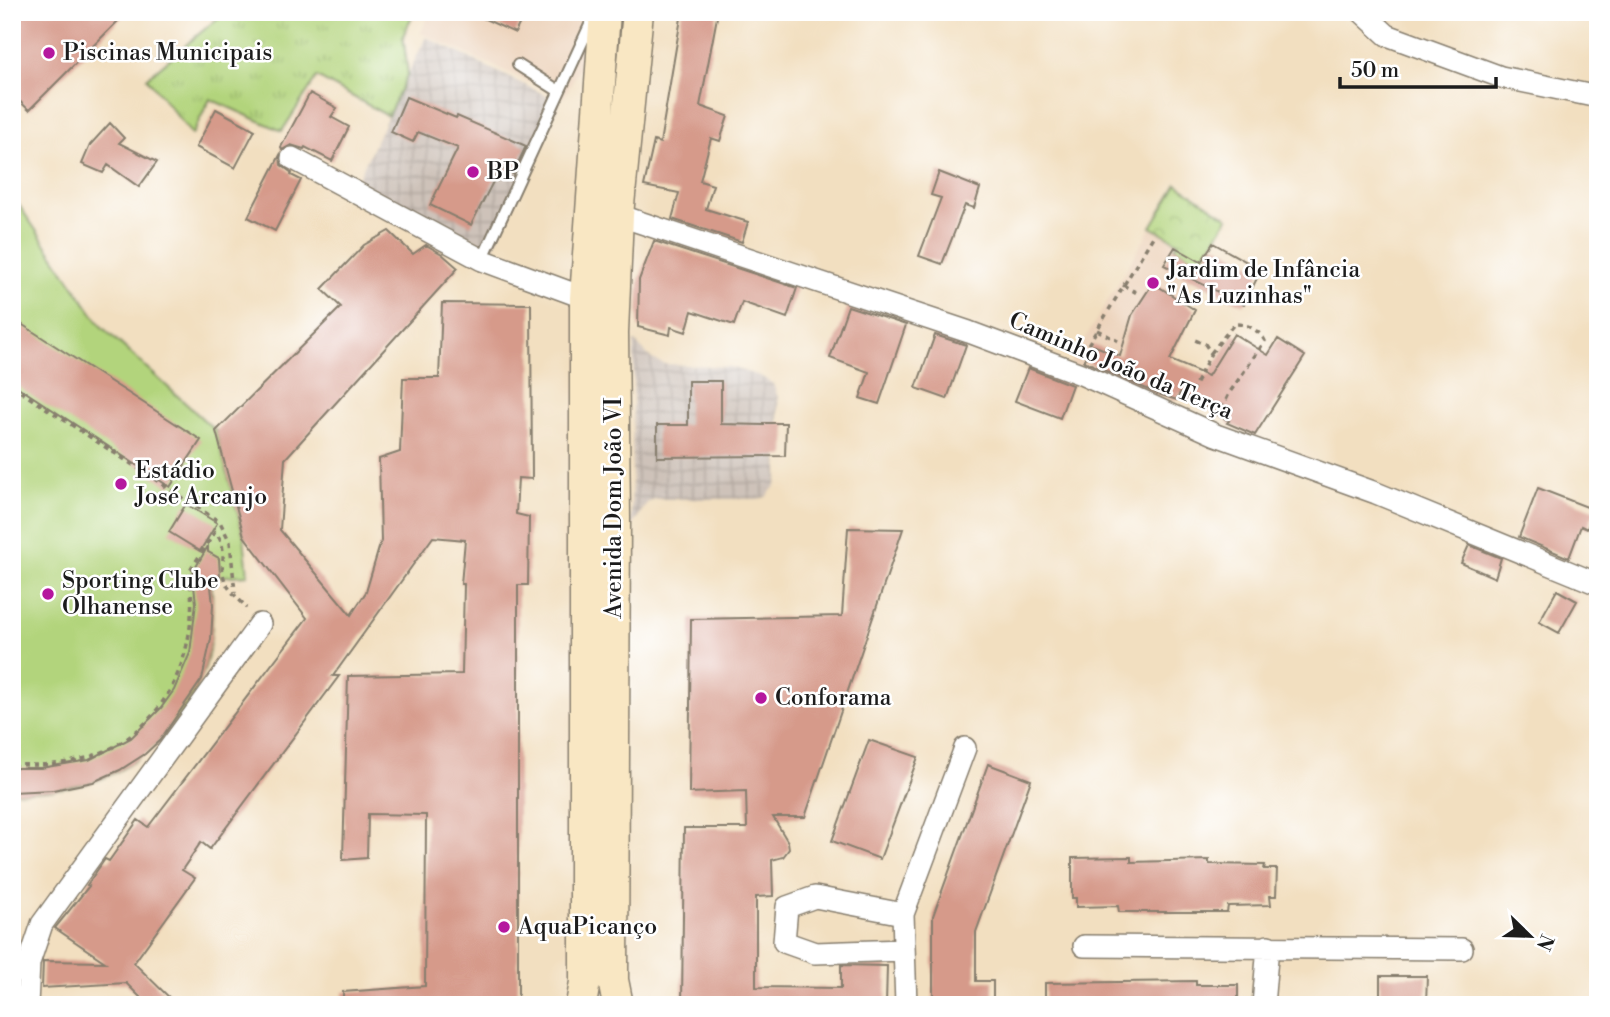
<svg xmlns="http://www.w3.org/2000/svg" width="1610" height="1017" viewBox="0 0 1610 1017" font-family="'Libre Bodoni',serif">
<defs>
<pattern id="industrial-grid" width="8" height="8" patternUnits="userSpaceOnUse" patternTransform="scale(1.75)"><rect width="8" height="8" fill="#cec2b9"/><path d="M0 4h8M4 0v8" fill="none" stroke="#b0a69e"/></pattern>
<pattern id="grass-tufts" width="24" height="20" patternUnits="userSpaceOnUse" patternTransform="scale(1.75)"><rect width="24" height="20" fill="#b2d47c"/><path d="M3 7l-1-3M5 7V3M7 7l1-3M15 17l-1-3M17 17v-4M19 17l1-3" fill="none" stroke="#98b56b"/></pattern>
<pattern id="park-crowns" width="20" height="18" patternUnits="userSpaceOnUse" patternTransform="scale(1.75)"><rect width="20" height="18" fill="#b2d47c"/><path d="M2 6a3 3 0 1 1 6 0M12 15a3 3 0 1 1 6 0" fill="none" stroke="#98b56b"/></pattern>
</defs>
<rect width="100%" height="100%" fill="#fff"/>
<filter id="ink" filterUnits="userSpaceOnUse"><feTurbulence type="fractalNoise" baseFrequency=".0143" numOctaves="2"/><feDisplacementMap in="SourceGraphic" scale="14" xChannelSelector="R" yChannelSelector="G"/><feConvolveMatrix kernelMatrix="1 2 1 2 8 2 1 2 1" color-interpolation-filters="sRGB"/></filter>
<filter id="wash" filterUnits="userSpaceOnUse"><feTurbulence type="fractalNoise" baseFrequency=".00686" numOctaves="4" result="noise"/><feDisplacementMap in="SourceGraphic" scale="28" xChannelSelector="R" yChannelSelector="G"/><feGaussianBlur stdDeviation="1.57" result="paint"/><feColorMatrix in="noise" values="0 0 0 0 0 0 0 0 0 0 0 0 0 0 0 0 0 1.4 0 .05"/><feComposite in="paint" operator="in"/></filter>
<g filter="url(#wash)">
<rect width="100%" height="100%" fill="#f2dfc0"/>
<path fill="#ecd2b9" d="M430 12H582L580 67 564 98 421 33Z
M1177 184 1228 218 1149 351 1161 384 1156 400 1070 364Z"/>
<path fill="url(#industrial-grid)" d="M426 37 560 102 493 249 356 182Z
M634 341 652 359 664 364 729 367 760 376 773 384 778 398V476L776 485 766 497 758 499H656L647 503 631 527Z"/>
<path fill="url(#grass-tufts)" stroke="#67784c" stroke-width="2" d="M225 12H414L403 36 408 74 388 116 317 77 282 131 210 99 192 135 147 78Z"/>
<path fill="url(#park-crowns)" stroke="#67784c" stroke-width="2" d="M1177 184 1228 218 1201 262 1175 247 1178 242 1151 227Z"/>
<path fill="#b2d47c" stroke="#67784c" stroke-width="2" d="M12 195 102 327 216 431 244 537 248 575 211 577C217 647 207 694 156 743 138 760 116 775 92 782 66 790 39 791 12 792Z"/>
<g id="blocks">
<path fill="#d69a8a" d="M12 12H127L29 110 12 94Z
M470 12H525L515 33Z
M682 12H718L700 106 728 116 720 141 711 138 700 181 713 185 706 209 748 222 742 242 672 219 679 193 644 186 654 141 660 143Z
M310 93 337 108 331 117 349 127 332 161 305 147 304 149 291 145 282 150 281 147Z
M406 97 456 118 457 116 526 146 513 174 500 168 471 225 430 205 458 148 418 132 413 142 391 132Z
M216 109 255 130 235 168 196 147Z
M110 123 124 138 119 143 157 162 139 187 108 165 103 173 82 164 90 145Z
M280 155 281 165 292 173 291 175 301 180 275 231 248 217Z
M939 172 980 188 974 208 965 205 942 264 919 256 941 198 931 195Z
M389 231 413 254 426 245 442 254 458 268 285 459 280 530 351 615 366 592 381 541 379 459 400 452 403 378H439L442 303 531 304 532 479 518 478 516 514 529 517 528 585H518V1005H343V992L425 986 426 815 368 814 367 858 343 860 348 676 462 674 464 584H461L465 540 433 537 333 676H339L210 849 201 842 182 870 195 878 134 963 177 1005H148L126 983 42 988 43 961 105 962 55 928 89 886 87 885 105 859 109 861 138 820 148 827 307 618 244 536 216 431 341 307 322 289 364 245Z
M654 241 797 288 787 318 742 302 734 325 692 311 686 332 671 327 670 335 638 327 639 280Z
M1213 243 1261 270 1244 305 1164 265 1175 247 1201 262Z
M1153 283 1195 310 1170 360 1208 376 1234 334 1268 355 1278 339 1305 356 1255 435 1227 423 1229 421 1180 393 1177 400 1158 394 1084 361 1093 345 1120 356 1132 315Z
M848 306 906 325 879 404 860 398 869 372 830 358Z
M12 318 201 440 170 487 12 383Z
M935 335 966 345 947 399 916 388Z
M1028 368 1072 385 1060 418 1015 401Z
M688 381H721V424L764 425V423H786L785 456 657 457V425H688Z
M1538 488 1595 510 1587 529 1581 526 1569 558 1519 537Z
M186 504 217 523 200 551 169 532Z
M848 528 903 529 805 817H773L788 842 789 849 783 857 772 860 773 896 756 897V987L841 988V965L887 966 886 1005H682L684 828H747L746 791 689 793 691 619 842 616Z
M1469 545 1501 558 1495 578 1461 563Z
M208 546V552L219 558 220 576 210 577 213 605 211 639 202 679 160 740 145 754 120 770 93 782 53 790 12 792V768H41L89 760 131 738 161 708 174 690 190 653 196 603 193 578 189 579Z
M1557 590 1577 601 1559 633 1539 622Z
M869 740 918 757 880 859 832 841Z
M988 764 1031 780 976 932V981H993V1005H933V916Z
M1131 857V862L1209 860V864L1265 865 1264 869H1277L1276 896H1270L1271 905 1228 906 1227 912H1119L1118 906 1076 907V898H1072V858Z
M1380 976H1427L1426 1005H1380Z
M1196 981V985H1238V1005H1045V983Z"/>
</g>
</g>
<g filter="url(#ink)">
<use href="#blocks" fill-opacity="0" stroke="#877e6e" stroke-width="2"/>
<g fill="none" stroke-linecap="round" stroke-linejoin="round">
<g stroke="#877e6e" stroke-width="14">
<path id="lane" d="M518 65 559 91
M482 260 596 12"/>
</g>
<g stroke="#877e6e" stroke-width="24">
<path id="street" d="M1362 12 1387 35 1501 77 1598 97
M292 158 482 260 585 298
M618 215 969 332 1081 374 1216 435 1376 493 1598 584
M903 914 815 897 787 907 784 942 815 953 904 950
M1084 946 1462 949
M27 1005 29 963 42 924 260 624
M906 1005 903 914 965 748
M1263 1005 1268 946"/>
</g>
<g stroke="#877e6e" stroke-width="33">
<path id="secondary" d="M581 1005 585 982V298L605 12
M618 1005 613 980 615 517 613 332 618 215 638 12"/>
</g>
<path stroke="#877e6e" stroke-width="3.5" stroke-dasharray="5 5" stroke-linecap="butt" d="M1123 285 1139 294
M1097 330 1118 341
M1083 353 1154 235
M1211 353 1234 324C1247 323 1259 330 1265 341L1230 392 1218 416
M12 386 220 522 230 542 235 592
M1187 401 1211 353 1205 344 1192 339
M12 764C36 766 59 765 82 759 165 738 202 650 189 572L215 532C230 549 218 565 225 581 229 591 240 600 247 608"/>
<use href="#lane" stroke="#fff" stroke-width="10"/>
<use href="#street" stroke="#fff" stroke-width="21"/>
<use href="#secondary" stroke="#f9e7c3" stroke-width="30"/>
</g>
</g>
<g fill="#b5179e" stroke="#fff" stroke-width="2.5">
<circle cx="49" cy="53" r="7"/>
<circle cx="473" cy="172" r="7"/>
<circle cx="1153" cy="283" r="7"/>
<circle cx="121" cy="484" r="7"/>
<circle cx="48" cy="594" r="7"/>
<circle cx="761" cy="698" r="7"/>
<circle cx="504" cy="927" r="7"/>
</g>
<g text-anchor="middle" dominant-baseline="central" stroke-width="5" stroke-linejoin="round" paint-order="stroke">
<g font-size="23" fill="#1c1c1c" stroke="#fff" text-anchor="start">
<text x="63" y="53">Piscinas Municipais</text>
<text x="487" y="172">BP</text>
<text x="1167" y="270">Jardim de Infância<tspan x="1167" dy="26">"As Luzinhas"</tspan></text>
<text x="135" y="471">Estádio<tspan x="135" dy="26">José Arcanjo</tspan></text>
<text x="62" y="581">Sporting Clube<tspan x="62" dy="26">Olhanense</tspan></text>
<text x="775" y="698">Conforama</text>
<text x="518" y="927">AquaPicanço</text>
</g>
<g font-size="23" fill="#1c1c1c" stroke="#fff">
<text transform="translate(1121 366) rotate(23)">Caminho João da Terça</text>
<text transform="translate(614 508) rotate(-90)">Avenida Dom João VI</text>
</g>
</g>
<rect width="1610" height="1017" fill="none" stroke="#fff" stroke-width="42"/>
<g transform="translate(1530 936) rotate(113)" stroke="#ffffff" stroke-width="5" paint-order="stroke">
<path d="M0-5L12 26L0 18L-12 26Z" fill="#1c1c1c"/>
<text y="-10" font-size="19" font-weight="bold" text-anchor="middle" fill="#1c1c1c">N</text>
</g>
<path d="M1340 77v10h156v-10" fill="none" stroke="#1c1c1c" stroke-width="3.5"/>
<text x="1351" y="77" font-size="21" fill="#1c1c1c" stroke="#ffffff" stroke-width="5" paint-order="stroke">50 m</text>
</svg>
